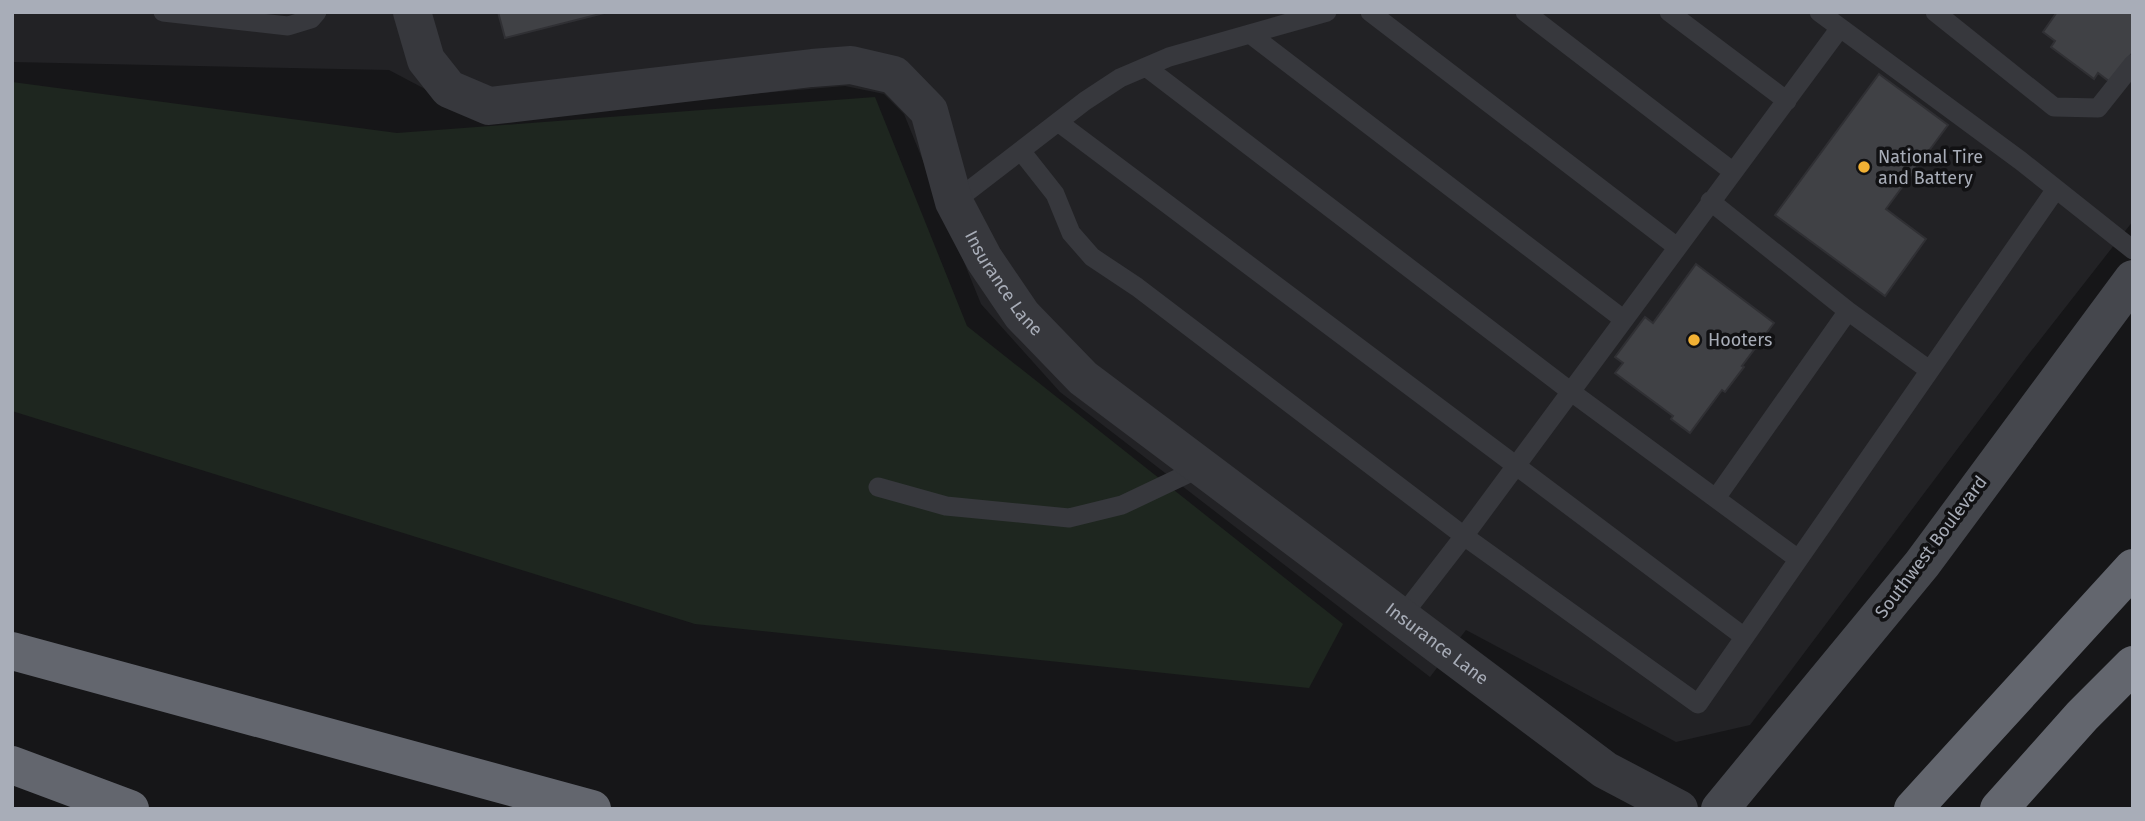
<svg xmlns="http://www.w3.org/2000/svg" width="2145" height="821" viewBox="0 0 2145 821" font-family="'Fira Sans',sans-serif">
<rect width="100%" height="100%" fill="#161618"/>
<path fill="#222225" d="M12 12H2133V221L2028 355 1750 725 1676 742 1466 630 1430 677 1060 392 981 304 904 114 884 94 845 86 478 117 389 70 12 62Z"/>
<path fill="#1e261f" d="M12 82 397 133 875 97 967 326 1343 624 1309 688 695 624 12 411Z"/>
<path fill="#404145" stroke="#303034" stroke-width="2" d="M498 12H608L505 38Z
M2057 12H2133V52L2110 82 2098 73 2094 79 2051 47 2055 41 2043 32Z
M1879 74 1948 125 1886 209 1926 239 1885 296 1775 215Z
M1696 264 1774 323 1742 366 1744 367 1725 392 1722 390 1690 433 1671 419 1673 416 1615 373 1623 363 1615 357 1645 317 1653 323Z"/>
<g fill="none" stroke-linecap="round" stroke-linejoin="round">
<path stroke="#37383d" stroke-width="19" d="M163 12 288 26 311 19 317 12
M1370 12 1677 247
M1525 12 1732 171
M1669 12 1787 101
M1819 12 2021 161 2133 250
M1935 12 2054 107 2098 108 2133 64
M1250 34 1623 319
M1146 67 1570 391 1798 559
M1058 122 1743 636
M1021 151 1055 194 1071 233 1092 257 1137 287 1464 536 1698 704 2056 189
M1710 201 1848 311
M954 202 1085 101 1120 78 1169 57 1327 12
M878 487 946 506 1069 518 1122 505 1202 467
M1716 498 1848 311 1929 370
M1402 616 1464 536 1840 28"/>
<path stroke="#37383d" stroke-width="38" id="s1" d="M412 12 426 60 449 89 489 106 812 68 851 65 894 75 929 111 954 202 984 259 1022 315 1083 378 1605 770 1679 809"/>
<path stroke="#45474d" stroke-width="38" d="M1720 809 1922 564 2133 279"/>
<path stroke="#63666e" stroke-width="38" d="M12 651 592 809
M12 765 130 809
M1913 809 2133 568
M1999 809 2082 716 2133 665"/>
</g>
<g fill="#f2b134" stroke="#111113" stroke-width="2.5">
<circle cx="1864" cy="167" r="7"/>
<circle cx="1694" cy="340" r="7"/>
</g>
<g text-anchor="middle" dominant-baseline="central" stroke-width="7" stroke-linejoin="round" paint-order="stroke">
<g font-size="18" fill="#a8adb8" stroke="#111113" text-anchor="start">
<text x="1878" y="157">National Tire<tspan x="1878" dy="21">and Battery</tspan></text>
<text x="1708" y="340">Hooters</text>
</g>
<g font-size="18" fill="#a8adb8" stroke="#111113">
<text stroke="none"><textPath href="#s1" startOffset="779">Insurance Lane</textPath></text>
<text transform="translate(1931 547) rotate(-53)">Southwest Boulevard</text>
<text stroke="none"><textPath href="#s1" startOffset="1346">Insurance Lane</textPath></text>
</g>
</g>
<rect width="2145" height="821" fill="none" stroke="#a8adb8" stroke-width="28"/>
</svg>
